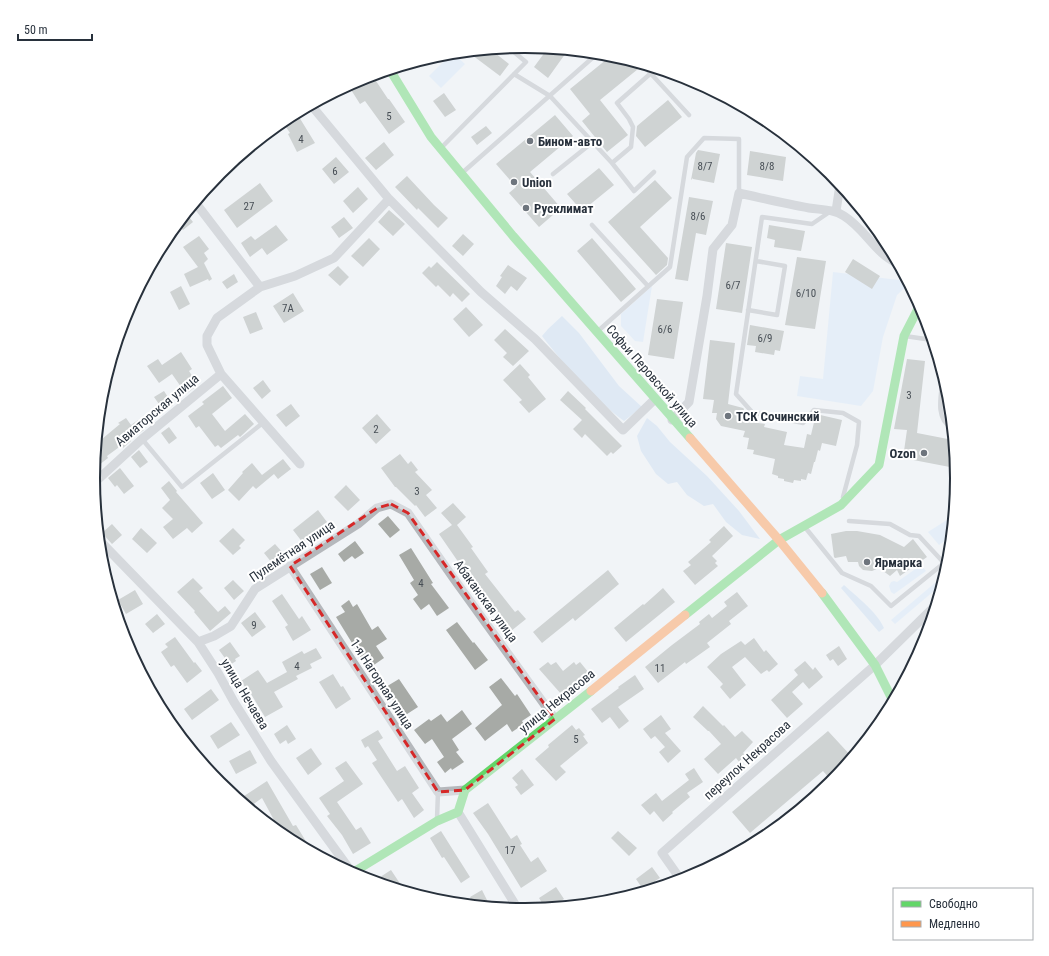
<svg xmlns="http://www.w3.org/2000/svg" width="1049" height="956" viewBox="0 0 1049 956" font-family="'Roboto Condensed',sans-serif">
<rect width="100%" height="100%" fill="#f1f4f7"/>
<path fill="#d8e7f8" d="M452 53H453L465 64 441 88 429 76Z
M853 209 860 210 876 229 875 236Z
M833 272 907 281 909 284 897 295 883 337 873 391 861 406 797 396 800 376 823 379Z
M652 286 643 342 635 341 621 326V314Z
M953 516 951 536 939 545 928 532Z
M921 565 926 571 894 594 891 592 889 586 891 582 894 581 897 582Z
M942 577 944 578 941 585 895 624 891 620Z"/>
<path fill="#cadcf0" d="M562 316 579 333 619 386 642 407 624 421C594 399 565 366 542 336L548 329Z
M647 418 657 426 670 442 707 476 739 511 760 539 742 535 726 522 713 504 704 506 687 495 677 482 668 484 656 474 641 451 637 436Z
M844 585C857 597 877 612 884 628L879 632 841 588Z"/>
<path fill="#a7aaa6" d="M548 48 568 50 548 78 534 67Z
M490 49 509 64 500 76 472 55 475 51Z
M612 55 631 61 638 69 600 100 628 135 607 152 582 121 590 114 570 89Z
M372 75 388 99H389L405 122 389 134 365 101 360 104 348 85 359 79Z
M444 93 456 110 445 117 433 101Z
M668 100 682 117 645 147 636 136 637 126Z
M296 112 315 143 297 152 288 134 290 133 282 121Z
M555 115 573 136 530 172 561 208 539 227 509 193 516 187 496 164Z
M486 126 492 133 477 145 471 137Z
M384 142 394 155 376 170 365 158Z
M698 150 720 154 714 183 693 179V178L691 180 696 153Z
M750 151 786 157 783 181 747 175Z
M336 157 349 172 334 184 322 169Z
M599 168 614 185 582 211 567 194Z
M407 176 434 205 448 218 438 228 418 208 417 210 395 187Z
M655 180 672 198 640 227 668 258 667 265 656 275 608 222Z
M260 183 273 201 237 228 224 210Z
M358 187 368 199 353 213 343 201Z
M689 197 713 201 706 235 696 233 688 281 675 279Z
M389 210 405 224 393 236 378 222Z
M186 213 193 222 183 230 177 224Z
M344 217 353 228 339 238 331 227Z
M276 225 288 240 267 255 262 248 250 257 241 243 251 236 255 240Z
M769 225 805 231 801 251 774 247 775 240 767 238Z
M463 234 474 244 463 256 452 246Z
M199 236 209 249 204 253 208 259 204 263 212 279 209 281 208 279 190 287 184 274 198 267 183 247Z
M369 238 380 249 363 267 351 256Z
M592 238 636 289 621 302 577 251Z
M726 243 752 247 742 313 716 309Z
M797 257 826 261 815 329 785 325Z
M853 259 880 276 872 289 845 272Z
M437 262 470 294 462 302 453 293 450 297 438 285 436 287 422 273 429 266 431 268Z
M508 265 527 278 517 291 511 286 505 294 496 286 502 277 500 276Z
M338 266 349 277 340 286 328 275Z
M234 274 238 282 227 289 222 282Z
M181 286 190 304 179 310 170 292Z
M293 293 304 311 284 323 273 306Z
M657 299 683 302 674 359 648 355Z
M466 307 483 325 469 337 453 319Z
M256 312 263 329 250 334 243 317Z
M750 325 784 331 780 351 775 350 774 355 755 352 756 346 747 345Z
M505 329 529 351 513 366 503 357 507 353 494 340Z
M710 340 735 343 728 404 743 408 744 409 742 417 759 420 758 423 765 424 764 427 787 432 784 445 804 448 807 434 811 435 816 414 842 420 836 446 822 443 820 451 818 450 815 462H814L811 474 808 473 806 480 801 479V481L794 480 793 483 784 481V479L778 478V476L772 474 775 459 753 454 754 450 747 449 749 438 743 437 745 431 721 426 716 419 717 413H712L714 400 703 399Z
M181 352 192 369 189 371 198 385 186 394 172 374 159 383 147 366 158 359 162 365Z
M907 359 925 361 917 433 953 440 955 468 903 458 907 430 894 429Z
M520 364 530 375 528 377 546 399 529 413 519 402 522 400 503 380Z
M263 380 271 391 262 399 253 388Z
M223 386 232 398 212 414 225 431 245 414 254 424 240 437 238 435 221 448 218 445 215 447 199 426 196 428 188 416 204 404 202 402Z
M164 391 173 405 164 411 154 397Z
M568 391 586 408 585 409 622 446 613 454 611 452 607 456 585 434 582 438 573 429 582 420 560 400Z
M291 404 300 416 286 427 276 415Z
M377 414 391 430 376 444 362 428Z
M126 418 131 425 138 420 144 430 130 440 131 441 123 448 122 445 107 456 108 458 99 465 94 460 96 444 120 424 118 423Z
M169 427 177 438 169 444 161 433Z
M139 450 148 462 140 468 131 457Z
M400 454 408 464 411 461 418 470 415 472 432 490 426 495 437 508 425 517 416 505 415 506 396 487H395L381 468Z
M283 459 291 469 278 479 274 474 256 489 253 486 239 501 228 490 243 473 242 472 252 463 262 475Z
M120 468 134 486 124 494 117 485 115 487 108 478Z
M213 473 225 490 212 499 200 483Z
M169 481 177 491 176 492 203 523 192 533 187 528 173 539 163 527 173 519 162 508 170 500 161 488Z
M346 485 360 500 348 511 334 497Z
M453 503 466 517 457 525 473 547 471 548 488 572 485 574 515 612 518 610 526 619 511 631 479 592 439 534 452 525 441 513Z
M318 510 327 522 314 532 315 534 303 543 293 530Z
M388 516 400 530 390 538 378 524Z
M112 524 122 535 112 544 102 533Z
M724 526 733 536 712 556 717 561 715 563 718 566 695 585 683 571 691 565 688 562 711 542 709 540Z
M141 528 157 543 147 553 132 539Z
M233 528 245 540 239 546 241 548 233 555 219 541Z
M846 531H857L880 535 904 547 913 539 927 557 900 576 897 570 890 576 879 568 872 571 863 570 859 566 858 562H848L846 556 835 558 834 557 831 534Z
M355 541 364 553 355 559 352 556 344 562 338 554Z
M275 544 283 553 272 563 264 553Z
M411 548 433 583 431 584 449 608 437 616 429 604 421 610 413 599 418 595 410 583 414 580 399 555Z
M322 567 332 583 320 590 310 574Z
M608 570 619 584 575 621 573 618 542 643 533 632Z
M193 578 203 588 199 591 218 612 225 606 231 613 210 631 194 612 195 611 177 592Z
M233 580 244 591 234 600 224 588Z
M663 588 675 602 626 642 614 628 643 604 644 605Z
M135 590 143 604 126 614 118 600Z
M737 592 748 606 729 621 731 624 707 643 710 647 686 664 685 662 658 683 645 667 672 645 700 624 699 622 709 614 712 618 727 606 724 602Z
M282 594 299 619 302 616 311 630 293 641 285 627 288 625 272 601Z
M349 600 353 607 357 604 372 630 378 626 387 639 376 646 384 658 368 669 336 617 345 612 341 606Z
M255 612 266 627 252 637 241 623Z
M157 614 165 624 153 633 145 624Z
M457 622 473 643 474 642 488 660 475 670 446 630Z
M175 637 194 663 195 662 202 671 187 683 174 665 171 667 161 652 168 647 165 644Z
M754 638 764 652 766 650 778 664 769 672 767 670 761 674 745 657 732 667 746 685 730 699 720 687 723 684 707 667 721 654 741 641 745 645Z
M230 642 240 656 235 659 236 661 230 665 219 650Z
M839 646 847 659 838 666 833 659 830 661 826 655Z
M316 648 322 658 310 664 312 668 296 676 298 679 274 692 283 707 265 717 251 694 250 695 241 681 258 670 267 683 287 672 282 662 302 651 304 654Z
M805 661 813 670 815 667 823 677 809 689 803 682 792 692 803 704 787 718 771 700 798 675 794 670Z
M548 662 551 665 556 662 563 671 574 662 576 665 580 662 589 673 562 695 539 669Z
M333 674 341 687 343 686 351 699 336 709 319 682Z
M635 675 644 689 618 707 629 721 619 729 610 717 602 723 591 709 619 688 618 687Z
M501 678 515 696 517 694 531 715 522 721 525 726 519 730 518 728 512 732 507 724 485 741 475 728 502 705 489 687Z
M399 679 418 707 404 716 384 688Z
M211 689 219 700 192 720 184 709Z
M703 706 723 726 724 725 735 737 742 731 753 742 743 753 745 755 739 762 736 758 718 774 704 759 721 744 709 731H708L693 717Z
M462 710 472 724 452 739 459 750 456 752 464 762 452 770 451 768 445 773 437 762 444 757 432 739 425 744 414 730 429 719 431 721 441 714 447 722Z
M661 715 671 729 665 733 681 751 668 763 659 752 665 747 655 736 651 739 643 729Z
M231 722 240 735 218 749 210 736Z
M287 725 296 739 288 744 286 740 280 744 274 734Z
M572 725 576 730 579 728 585 735 583 736 588 743 560 766 566 772 556 781 535 759 549 747 548 745Z
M378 730 383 738 378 741 397 771 405 766 419 788 412 793 424 810 414 818 402 799 398 802 372 763 377 760 368 746 365 748 361 740Z
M828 731 852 757 832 781 823 771 750 833 732 812Z
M311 748 322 764 308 775 296 758Z
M250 750 257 763 236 774 229 761Z
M346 761 363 784 337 802 356 830 361 827 371 843 353 854 342 835 327 816 330 814 319 798 344 781 335 768Z
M694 768 703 782 687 793 690 797 672 812 673 813 663 822 654 811 650 815 641 805 656 793 662 801 689 780 685 774Z
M522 769 534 785 521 795 515 787 518 785 512 778Z
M267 781 293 826 296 825 307 843 301 846 284 837 274 829 271 822 274 820 262 798 251 806 244 796Z
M488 803 511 839 517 835 522 844 520 845 531 862 538 857 547 871 521 888 488 834 473 813Z
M441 831 470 877 461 883 444 857 442 858 430 838Z
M618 831 637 848 629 856 611 838Z
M652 867 660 878 655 881 656 884 644 891 636 879Z
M391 870 405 891 374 881Z
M556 887 564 899 556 904 558 907 545 908 539 898Z
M482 890 489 904 485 906 474 905 470 897Z"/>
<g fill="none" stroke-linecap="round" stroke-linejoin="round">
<path stroke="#b5b8bc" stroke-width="4.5" d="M642 64 689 115
M514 74 550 96 612 163 634 191 654 172
M441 148 526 62 509 48
M612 163 631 147 633 127 629 119 617 103 650 74
M462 173 598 53
M553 174 593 142
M831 211 812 224 762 217 736 394 752 412 803 423 814 410 843 413 859 422 857 445 843 497
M592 225 648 286
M748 310 777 315 785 266 756 261
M598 331 670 267 687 157 704 138 739 139V193
M905 336 932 340
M943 376C942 392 934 418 951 427
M142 439 182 487 264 422
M849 521 890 524 910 535 919 536 944 563
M804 526 842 573 871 586 891 606 944 563 947 566
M437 819 438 792"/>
<path stroke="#b5b8bc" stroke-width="9" d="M311 105 389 199 481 292 535 339 623 430 655 399
M195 202 260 287
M836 211 840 185
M672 420 689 402 707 296 713 249 732 225 739 193C762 198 785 204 809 208 822 210 833 209 844 216 865 229 875 253 897 263
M300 464 221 374 207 345V336L217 318 260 287 295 276 334 258 389 199
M93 484 142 439 221 374
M99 540 198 642 218 673 234 702 271 761 353 874
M290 566 438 792 465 790
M198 642 214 636 231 626 255 589 358 524 377 508 391 504 408 513 454 579 555 719
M458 812 518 909
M681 880 662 853 875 665 935 606"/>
<path stroke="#63d668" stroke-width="9" d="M390 70 431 137 513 236 690 438
M822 593 875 665 893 701
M685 615 779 540 841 505 879 465 904 336 920 305
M352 873 437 821 458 812 465 790 591 691"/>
<path stroke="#ff974d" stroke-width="9" d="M690 438 779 540 822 593
M591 691 685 615"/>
</g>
<path d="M0 0H1049V956H0ZM391 504 408 513 555 719 465 790 438 792 290 566 377 508Z" fill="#f1f4f7" fill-opacity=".55" fill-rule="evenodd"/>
<path fill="none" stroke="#d62828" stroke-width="3" stroke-dasharray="8 5" stroke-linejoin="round" d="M391 504 408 513 555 719 465 790 438 792 290 566 377 508Z"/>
<g fill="#6e757d" stroke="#fff" stroke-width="1.5">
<circle cx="530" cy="141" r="4"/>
<circle cx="514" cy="182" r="4"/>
<circle cx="526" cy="208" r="4"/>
<circle cx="728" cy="416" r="4"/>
<circle cx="924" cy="453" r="4"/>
<circle cx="867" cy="562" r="4"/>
</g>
<g text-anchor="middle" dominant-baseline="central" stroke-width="4" stroke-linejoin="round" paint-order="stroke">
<g font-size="11" fill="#484f56">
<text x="389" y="116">5</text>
<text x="301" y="139">4</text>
<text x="705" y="166">8/7</text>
<text x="767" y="166">8/8</text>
<text x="335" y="171">6</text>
<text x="249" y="206">27</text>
<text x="698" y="216">8/6</text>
<text x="733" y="285">6/7</text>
<text x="806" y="293">6/10</text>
<text x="288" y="308">7А</text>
<text x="665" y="329">6/6</text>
<text x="765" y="338">6/9</text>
<text x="909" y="395">3</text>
<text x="376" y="429">2</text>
<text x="417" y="491">3</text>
<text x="421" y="583">4</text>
<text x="254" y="625">9</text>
<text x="297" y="666">4</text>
<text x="660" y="668">11</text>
<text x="576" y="739">5</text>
<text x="510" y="850">17</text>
</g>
<g font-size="13" font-weight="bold" fill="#28313c" stroke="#fff" text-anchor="start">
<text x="538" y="141">Бином-авто</text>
<text x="522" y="182">Union</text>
<text x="534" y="208">Русклимат</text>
<text x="736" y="416">ТСК Сочинский</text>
<text x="916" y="453" text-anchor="end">Ozon</text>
<text x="875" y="562">Ярмарка</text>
</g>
<g font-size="13" fill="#28313c" stroke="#fff">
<text transform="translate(652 376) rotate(49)">Софьи Перовской улица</text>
<text transform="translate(157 410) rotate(-40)">Авиаторская улица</text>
<text transform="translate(292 551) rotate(-34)">Пулемётная улица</text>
<text transform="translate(486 601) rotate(54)">Абаканская улица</text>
<text transform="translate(382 684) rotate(57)">1-я Нагорная улица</text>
<text transform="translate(245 694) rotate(59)">улица Нечаева</text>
<text transform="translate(557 701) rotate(-39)">улица Некрасова</text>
<text transform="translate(747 760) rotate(-42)">переулок Некрасова</text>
</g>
</g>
<path d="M0 0H1049V956H0ZM100 478a425 425 0 1 1 850 0a425 425 0 1 1-850 0Z" fill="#fff" fill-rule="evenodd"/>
<path fill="none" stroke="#28313c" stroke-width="2" d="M100 478a425 425 0 1 1 850 0a425 425 0 1 1-850 0Z"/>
<rect x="893" y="888" width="140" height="52" fill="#ffffff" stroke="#a9adb1"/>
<rect x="901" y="901" width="20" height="6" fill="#63d668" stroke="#a9adb1"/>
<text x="929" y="908" font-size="12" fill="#28313c">Свободно</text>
<rect x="901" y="921" width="20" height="6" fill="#ff974d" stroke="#a9adb1"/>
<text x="929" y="928" font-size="12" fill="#28313c">Медленно</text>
<path d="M18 34v6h74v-6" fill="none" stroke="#28313c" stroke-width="2"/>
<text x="24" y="34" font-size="12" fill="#28313c" stroke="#ffffff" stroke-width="3" paint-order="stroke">50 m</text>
</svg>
